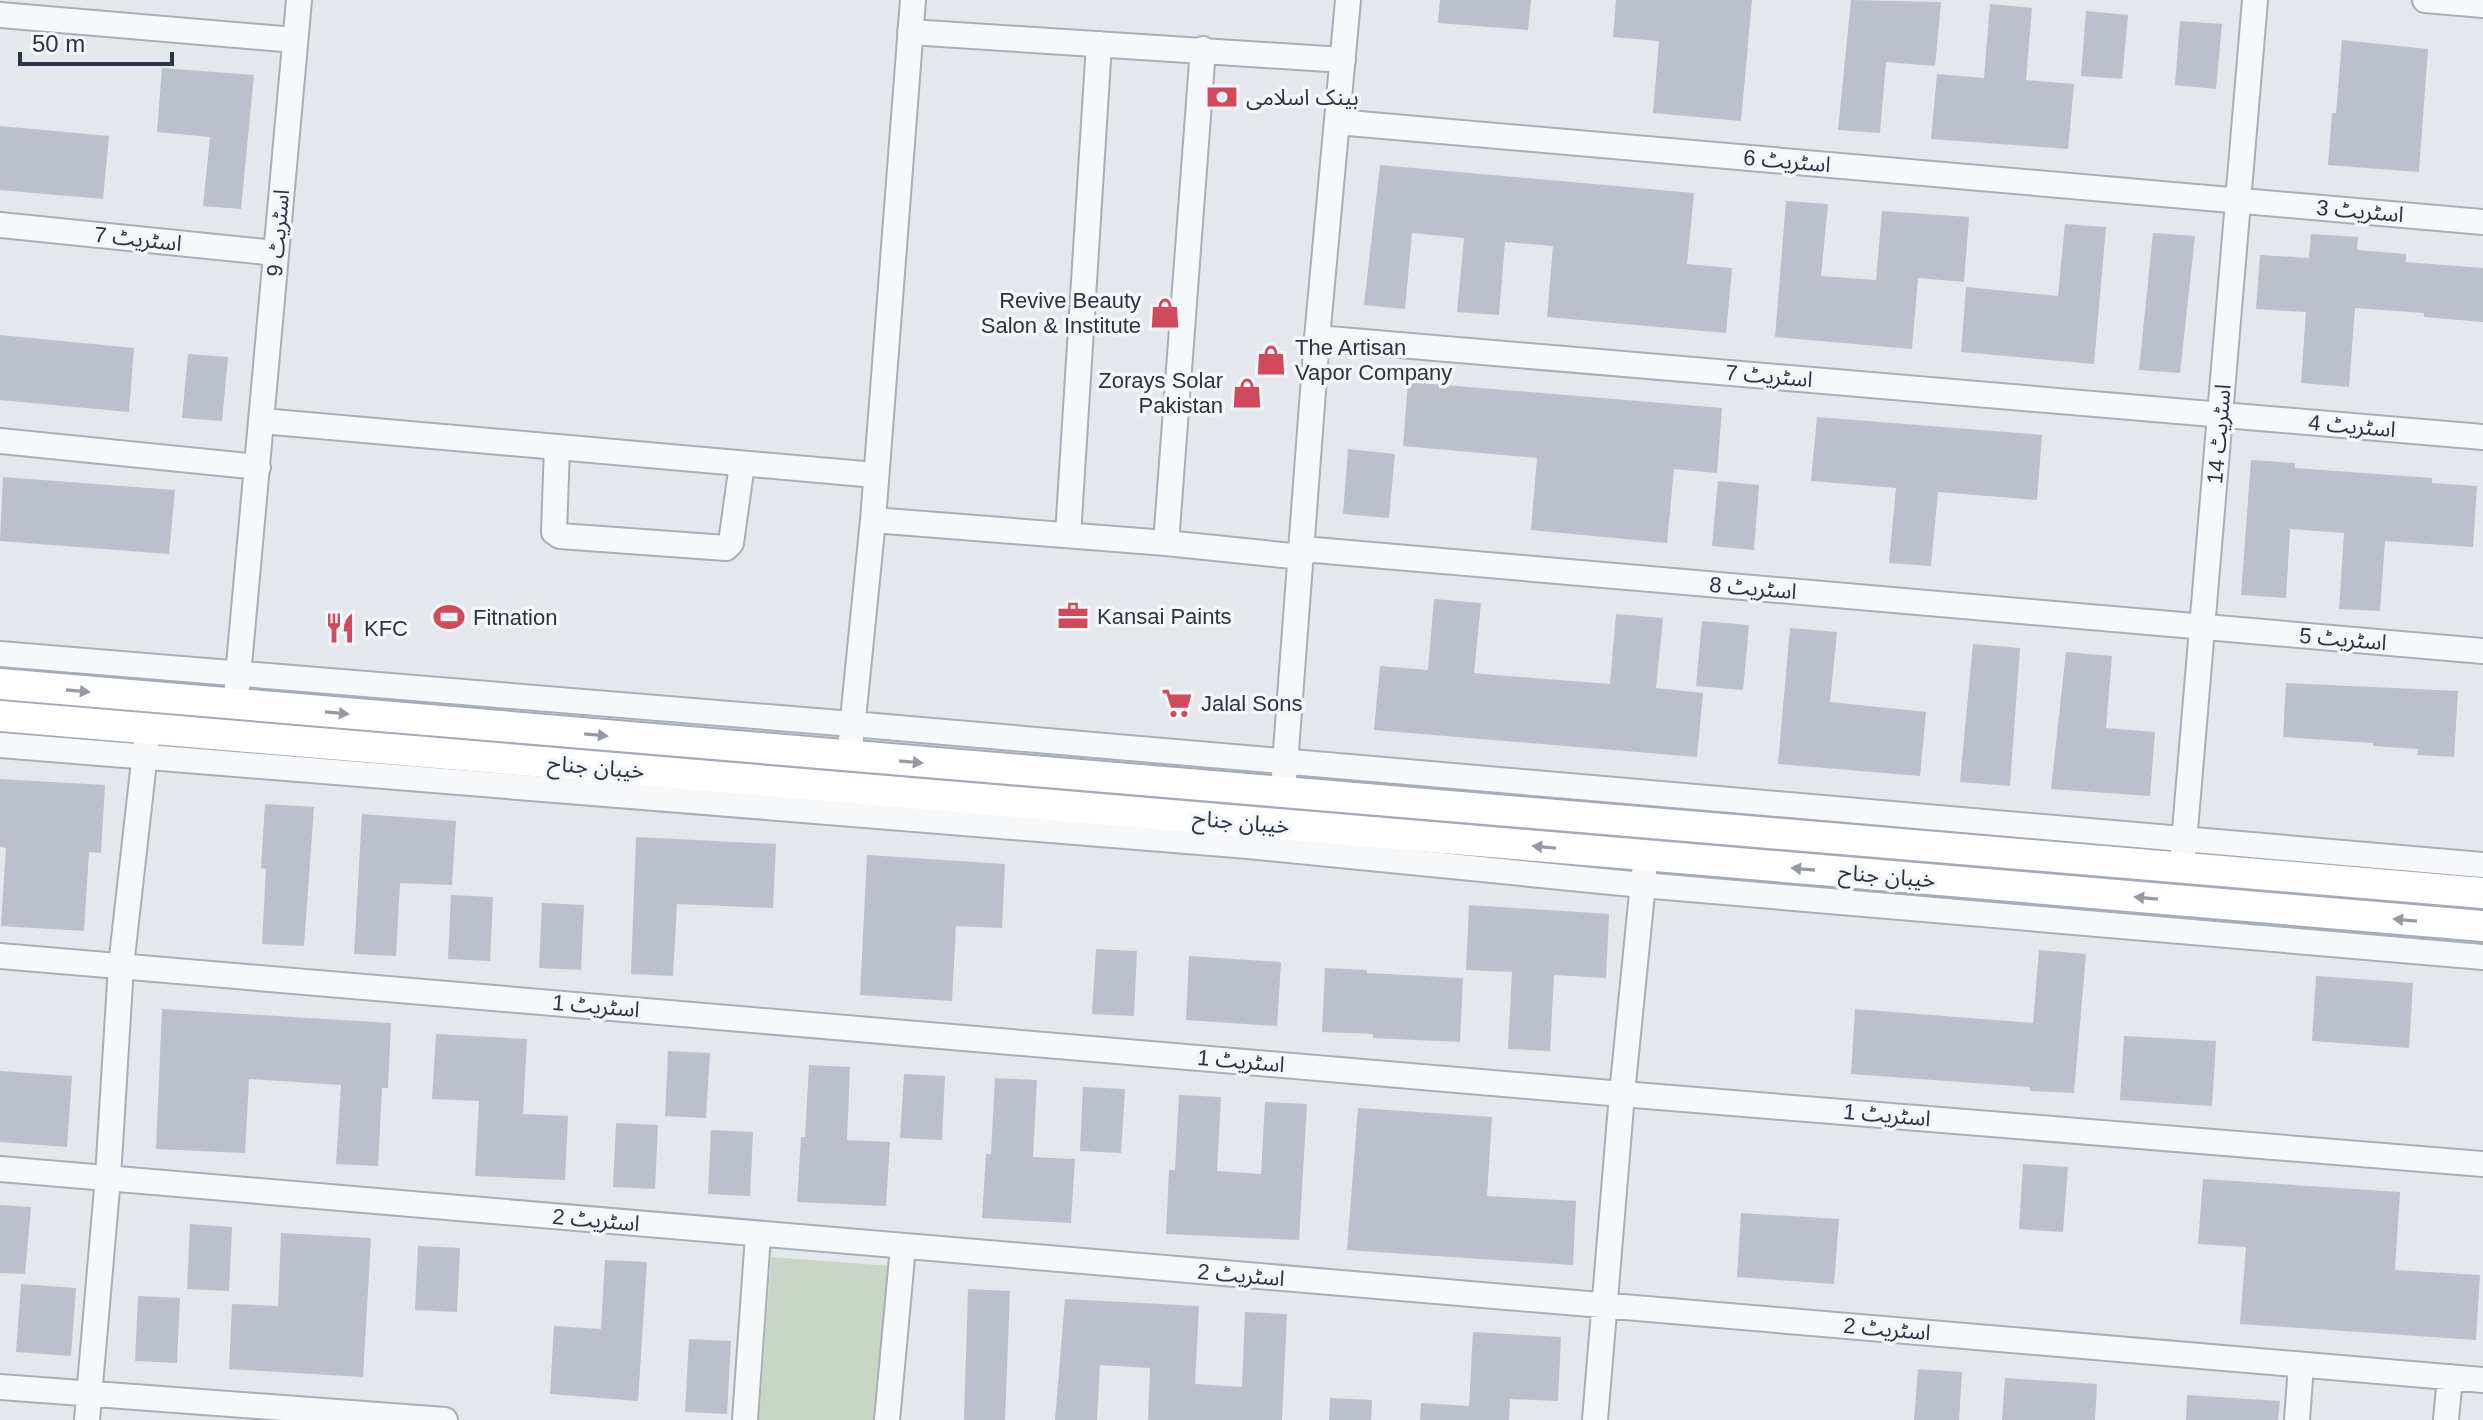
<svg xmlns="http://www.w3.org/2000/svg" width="2483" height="1420" viewBox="0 0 2483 1420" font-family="Helvetica,'Noto Sans Arabic',sans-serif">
<rect width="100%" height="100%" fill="#e4e7ec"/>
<path fill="#c9d6c5" d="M771 1257 891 1266 875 1420H759Z"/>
<path fill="#bbc0ca" d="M1440 0H1531L1528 30 1438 23Z
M1616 0H1752L1741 121 1653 113 1659 41 1613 37Z
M1851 0 1941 2 1935 66 1886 62 1880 133 1838 130Z
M1990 4 2032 8 2026 80 2074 84 2068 149 1931 139 1937 74 1984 78Z
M2086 11 2128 15 2122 79 2081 76Z
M2180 21 2222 24 2216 89 2175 85Z
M2342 40 2428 49 2419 172 2328 165 2332 113H2336Z
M162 68 254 75 241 209 203 206 210 137 157 132Z
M0 126 109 136 103 199 0 190Z
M1380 165 1694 193 1687 264 1732 268 1726 333 1547 317 1553 246 1505 242 1499 315 1457 312 1464 238 1412 233 1405 309 1364 305Z
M1786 201 1828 204 1821 276 1876 280 1882 211 1969 217 1964 282 1918 278 1912 349 1775 337Z
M2065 224 2106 227 2094 364 1961 352 1966 287 2058 296Z
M2153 233 2195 236 2180 373 2139 370Z
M2311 234 2358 237 2357 250 2406 254V262L2483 268V322L2424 317V313L2355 308 2349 387 2301 383 2306 312 2256 309 2260 255 2309 258Z
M0 335 134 348 129 412 0 400Z
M188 354 228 357 222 421 182 418Z
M1408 382 1722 408 1717 473 1674 469 1667 543 1531 530 1537 458 1403 446Z
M1817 417 2042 435 2037 500 1938 492 1931 566 1889 563 1896 488 1811 481Z
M1348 449 1395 454 1389 518 1343 514Z
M2251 460 2295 463V468L2432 478V483L2477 486 2473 547 2385 541 2380 611 2339 609 2344 533 2290 529 2286 598 2241 595Z
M3 477 175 490 169 554 0 541Z
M1718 481 1759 485 1754 550 1712 546Z
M1434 599 1481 603 1474 673 1495 675 1610 684 1616 614 1663 618 1656 688 1703 693 1697 757 1374 730 1380 666 1428 670Z
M1702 621 1749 625 1743 690 1696 686Z
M1790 628 1837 632 1830 702 1926 712 1920 776 1778 764Z
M1973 644 2020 648 2010 786 1960 782Z
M2066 652 2112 656 2106 728 2155 732 2150 796 2051 789Z
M2286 683 2458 691 2454 757 2417 755 2418 749 2373 746V743L2283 737Z
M0 779 105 785 101 853 89 852 84 931 1 926 6 848 0 847Z
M265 804 314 807 304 946 262 944 266 869 261 868Z
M362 814 456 821 452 885 400 883 396 956 354 954Z
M636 837 776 844 773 908 677 904 673 976 631 974Z
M867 855 1005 864 1002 928 956 926 952 1001 860 995Z
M451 895 493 897 490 961 448 959Z
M542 903 584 905 581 970 539 968Z
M1469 905 1609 914 1606 978 1554 975 1550 1051 1508 1049 1512 972 1466 970Z
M1096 949 1137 951 1134 1016 1092 1014Z
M2039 950 2086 954 2074 1093 2030 1091V1087L1851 1074 1855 1009 2033 1023Z
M1189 956 1281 962 1277 1026 1186 1020Z
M1325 968 1367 970V973L1463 978 1460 1042 1373 1038V1034L1322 1032Z
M2316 976 2413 983 2409 1048 2312 1041Z
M162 1009 391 1023 388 1088H382L378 1166 336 1164 341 1085 249 1079 245 1153 156 1149Z
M436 1034 527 1039 523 1114 568 1116 565 1180 475 1176 479 1101 432 1099Z
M2124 1036 2216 1041 2212 1106 2120 1100Z
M668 1051 710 1053 706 1118 665 1116Z
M809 1065 850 1067 847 1140 890 1142 886 1206 797 1202 801 1137H805Z
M0 1071 72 1076 67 1147 0 1142Z
M904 1074 945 1076 942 1140 900 1138Z
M995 1078 1037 1080 1033 1157 1075 1159 1071 1223 982 1218 986 1154H991Z
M1083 1087 1125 1089 1121 1153 1080 1151Z
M1179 1095 1221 1097 1217 1171 1261 1174 1265 1102 1307 1104 1299 1240 1166 1234 1169 1170H1175Z
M1358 1108 1492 1117 1487 1196 1576 1201 1573 1265 1347 1250Z
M616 1123 658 1125 655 1189 613 1187Z
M711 1130 753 1132 750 1196 708 1194Z
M2023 1164 2068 1167 2063 1232 2019 1229Z
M2203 1179 2400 1192 2395 1270 2480 1275 2476 1340 2240 1324 2246 1247 2198 1244Z
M0 1205 31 1207 25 1274 0 1273Z
M1741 1213 1839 1219 1834 1284 1737 1277Z
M190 1224 232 1227 229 1291 187 1289Z
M281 1233 371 1238 363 1377 229 1369 232 1304 278 1306Z
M418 1246 460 1248 457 1312 415 1310Z
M605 1260 647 1262 638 1401 550 1394 554 1326 601 1329Z
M21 1284 76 1288 71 1356 16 1352Z
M968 1289 1010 1291 1005 1420H964Z
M138 1296 180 1298 177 1363 135 1361Z
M1065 1299 1199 1306 1195 1384 1242 1387 1245 1312 1287 1314 1282 1420H1148L1150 1368 1100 1365 1097 1420H1055Z
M1473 1332 1561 1337 1558 1401 1510 1399 1509 1420H1420L1421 1403 1469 1406Z
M689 1339 731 1341 727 1414 685 1412Z
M1918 1369 1962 1372 1959 1420H1914Z
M2005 1378 2097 1384 2095 1420H2002Z
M2187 1395 2280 1401 2278 1420H2186Z
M1330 1398 1372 1400 1371 1420H1329Z"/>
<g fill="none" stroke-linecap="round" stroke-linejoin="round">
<g stroke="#a9aeb7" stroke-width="28">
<path id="minor" d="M2425 0 2483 5
M0 15 295 40
M910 32 1343 60
M1337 122 2483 222
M0 225 276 253
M1317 338 2483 437
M262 421 875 475
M0 441 258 467
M557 447 554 532 560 536 726 548 731 543 742 464
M873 520 1166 543 1302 557
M1068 535 1099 44
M1166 543 1203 49
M1303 549 2483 651
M0 654 852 724 2483 865
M237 687 299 0
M851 739 873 520 913 0
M0 745 1248 846 1642 885 2483 957
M1284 777 1317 338 1348 0
M2183 854 2255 0
M0 956 1622 1094 2483 1164
M0 1169 2483 1380
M0 1387 445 1420
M87 1420 108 1177 121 966 146 744
M745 1420 758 1235
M887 1420 903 1247
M1595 1420 1622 1094 1644 873
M2297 1420 2301 1365
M2446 1420 2450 1377"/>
</g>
<g stroke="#a3abb8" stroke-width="34">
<path id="major" d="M0 684 2483 893
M0 716 2483 926"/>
</g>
<use href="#minor" stroke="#f7f8fa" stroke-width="24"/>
<use href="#major" stroke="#fff" stroke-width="30"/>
</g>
<defs><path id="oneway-solid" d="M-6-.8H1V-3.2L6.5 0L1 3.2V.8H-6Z" transform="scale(2)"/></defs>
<g fill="#959aa2">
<use href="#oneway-solid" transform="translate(78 691) rotate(5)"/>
<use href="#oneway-solid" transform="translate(337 713) rotate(5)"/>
<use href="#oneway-solid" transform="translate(596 735) rotate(5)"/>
<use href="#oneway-solid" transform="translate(911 762) rotate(5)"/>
<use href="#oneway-solid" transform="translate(1544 847) rotate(-175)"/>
<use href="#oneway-solid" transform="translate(1803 869) rotate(-175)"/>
<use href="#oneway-solid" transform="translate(2146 898) rotate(-175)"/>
<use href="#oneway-solid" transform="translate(2405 920) rotate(-175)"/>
</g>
<defs>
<g id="bank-bare" transform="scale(2.4)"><path d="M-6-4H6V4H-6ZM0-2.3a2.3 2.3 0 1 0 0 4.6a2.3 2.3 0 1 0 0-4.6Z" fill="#d1495b" stroke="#f4f6f9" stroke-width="2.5" paint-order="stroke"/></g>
<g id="shop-bare" transform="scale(2.4)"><path d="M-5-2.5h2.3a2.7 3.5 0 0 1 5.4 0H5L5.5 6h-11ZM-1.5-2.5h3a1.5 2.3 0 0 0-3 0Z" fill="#d1495b" stroke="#f4f6f9" stroke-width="2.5" paint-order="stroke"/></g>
<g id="office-bare" transform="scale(2.4)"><path d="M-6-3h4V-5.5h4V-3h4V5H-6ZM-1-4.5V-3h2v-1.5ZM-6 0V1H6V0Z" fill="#d1495b" stroke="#f4f6f9" stroke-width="2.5" paint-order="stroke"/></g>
<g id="stadium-bare" transform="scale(2.4)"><path d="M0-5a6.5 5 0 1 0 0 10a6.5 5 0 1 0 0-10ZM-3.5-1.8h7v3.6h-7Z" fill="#d1495b" stroke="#f4f6f9" stroke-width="2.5" paint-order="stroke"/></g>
<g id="restaurant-bare" transform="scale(2.4)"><path d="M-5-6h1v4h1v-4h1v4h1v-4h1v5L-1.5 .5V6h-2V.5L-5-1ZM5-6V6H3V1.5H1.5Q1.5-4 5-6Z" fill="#d1495b" stroke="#f4f6f9" stroke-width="2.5" paint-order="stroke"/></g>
<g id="supermarket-bare" transform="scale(2.4)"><path d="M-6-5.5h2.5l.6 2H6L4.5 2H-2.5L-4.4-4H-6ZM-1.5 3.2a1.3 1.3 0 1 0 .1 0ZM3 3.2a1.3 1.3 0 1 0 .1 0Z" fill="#d1495b" stroke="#f4f6f9" stroke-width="2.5" paint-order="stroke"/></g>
</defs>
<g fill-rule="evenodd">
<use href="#bank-bare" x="1222" y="97"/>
<use href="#shop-bare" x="1165" y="313"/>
<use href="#shop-bare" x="1271" y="360"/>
<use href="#shop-bare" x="1247" y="393"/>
<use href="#office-bare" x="1073" y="616"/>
<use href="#stadium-bare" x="449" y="617"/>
<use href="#restaurant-bare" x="340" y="628"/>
<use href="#supermarket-bare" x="1177" y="703"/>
</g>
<g text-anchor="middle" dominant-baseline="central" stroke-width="7" stroke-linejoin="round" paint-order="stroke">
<g font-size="22" fill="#2b3445" stroke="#f4f6f9" text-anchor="start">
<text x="1246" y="97">بینک اسلامی</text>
<text x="1141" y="300" text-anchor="end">Revive Beauty<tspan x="1141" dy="25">Salon &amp; Institute</tspan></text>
<text x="1295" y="347">The Artisan<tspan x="1295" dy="25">Vapor Company</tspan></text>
<text x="1223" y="380" text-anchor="end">Zorays Solar<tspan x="1223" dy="25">Pakistan</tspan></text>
<text x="1097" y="616">Kansai Paints</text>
<text x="473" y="617">Fitnation</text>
<text x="364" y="628">KFC</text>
<text x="1201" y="703">Jalal Sons</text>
</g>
<g font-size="22" fill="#2b3445" stroke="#f4f6f9">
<text transform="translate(1787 161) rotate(5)">اسٹریٹ 6</text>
<text transform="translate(2360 211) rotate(5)">اسٹریٹ 3</text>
<text transform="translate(278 233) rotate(-85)">اسٹریٹ 9</text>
<text transform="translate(138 239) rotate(6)">اسٹریٹ 7</text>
<text transform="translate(1769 376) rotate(5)">اسٹریٹ 7</text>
<text transform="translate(2352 426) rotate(5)">اسٹریٹ 4</text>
<text transform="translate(2219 434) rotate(-85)">اسٹریٹ 14</text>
<text transform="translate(1753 588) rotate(5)">اسٹریٹ 8</text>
<text transform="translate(2343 639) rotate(5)">اسٹریٹ 5</text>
<text transform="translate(596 767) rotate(5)">خیبان جناح</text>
<text transform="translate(1241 822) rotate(5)">خیبان جناح</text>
<text transform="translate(1887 876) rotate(5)">خیبان جناح</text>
<text transform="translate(596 1006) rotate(5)">اسٹریٹ 1</text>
<text transform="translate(1241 1061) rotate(5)">اسٹریٹ 1</text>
<text transform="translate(1887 1115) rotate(5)">اسٹریٹ 1</text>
<text transform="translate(596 1220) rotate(5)">اسٹریٹ 2</text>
<text transform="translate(1241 1275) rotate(5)">اسٹریٹ 2</text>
<text transform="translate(1887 1329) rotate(5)">اسٹریٹ 2</text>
</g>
</g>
<path d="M20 52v12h152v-12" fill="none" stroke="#2b3445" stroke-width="4"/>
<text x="32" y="52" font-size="24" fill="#2b3445" stroke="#f4f6f9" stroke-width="6" paint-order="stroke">50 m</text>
</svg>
